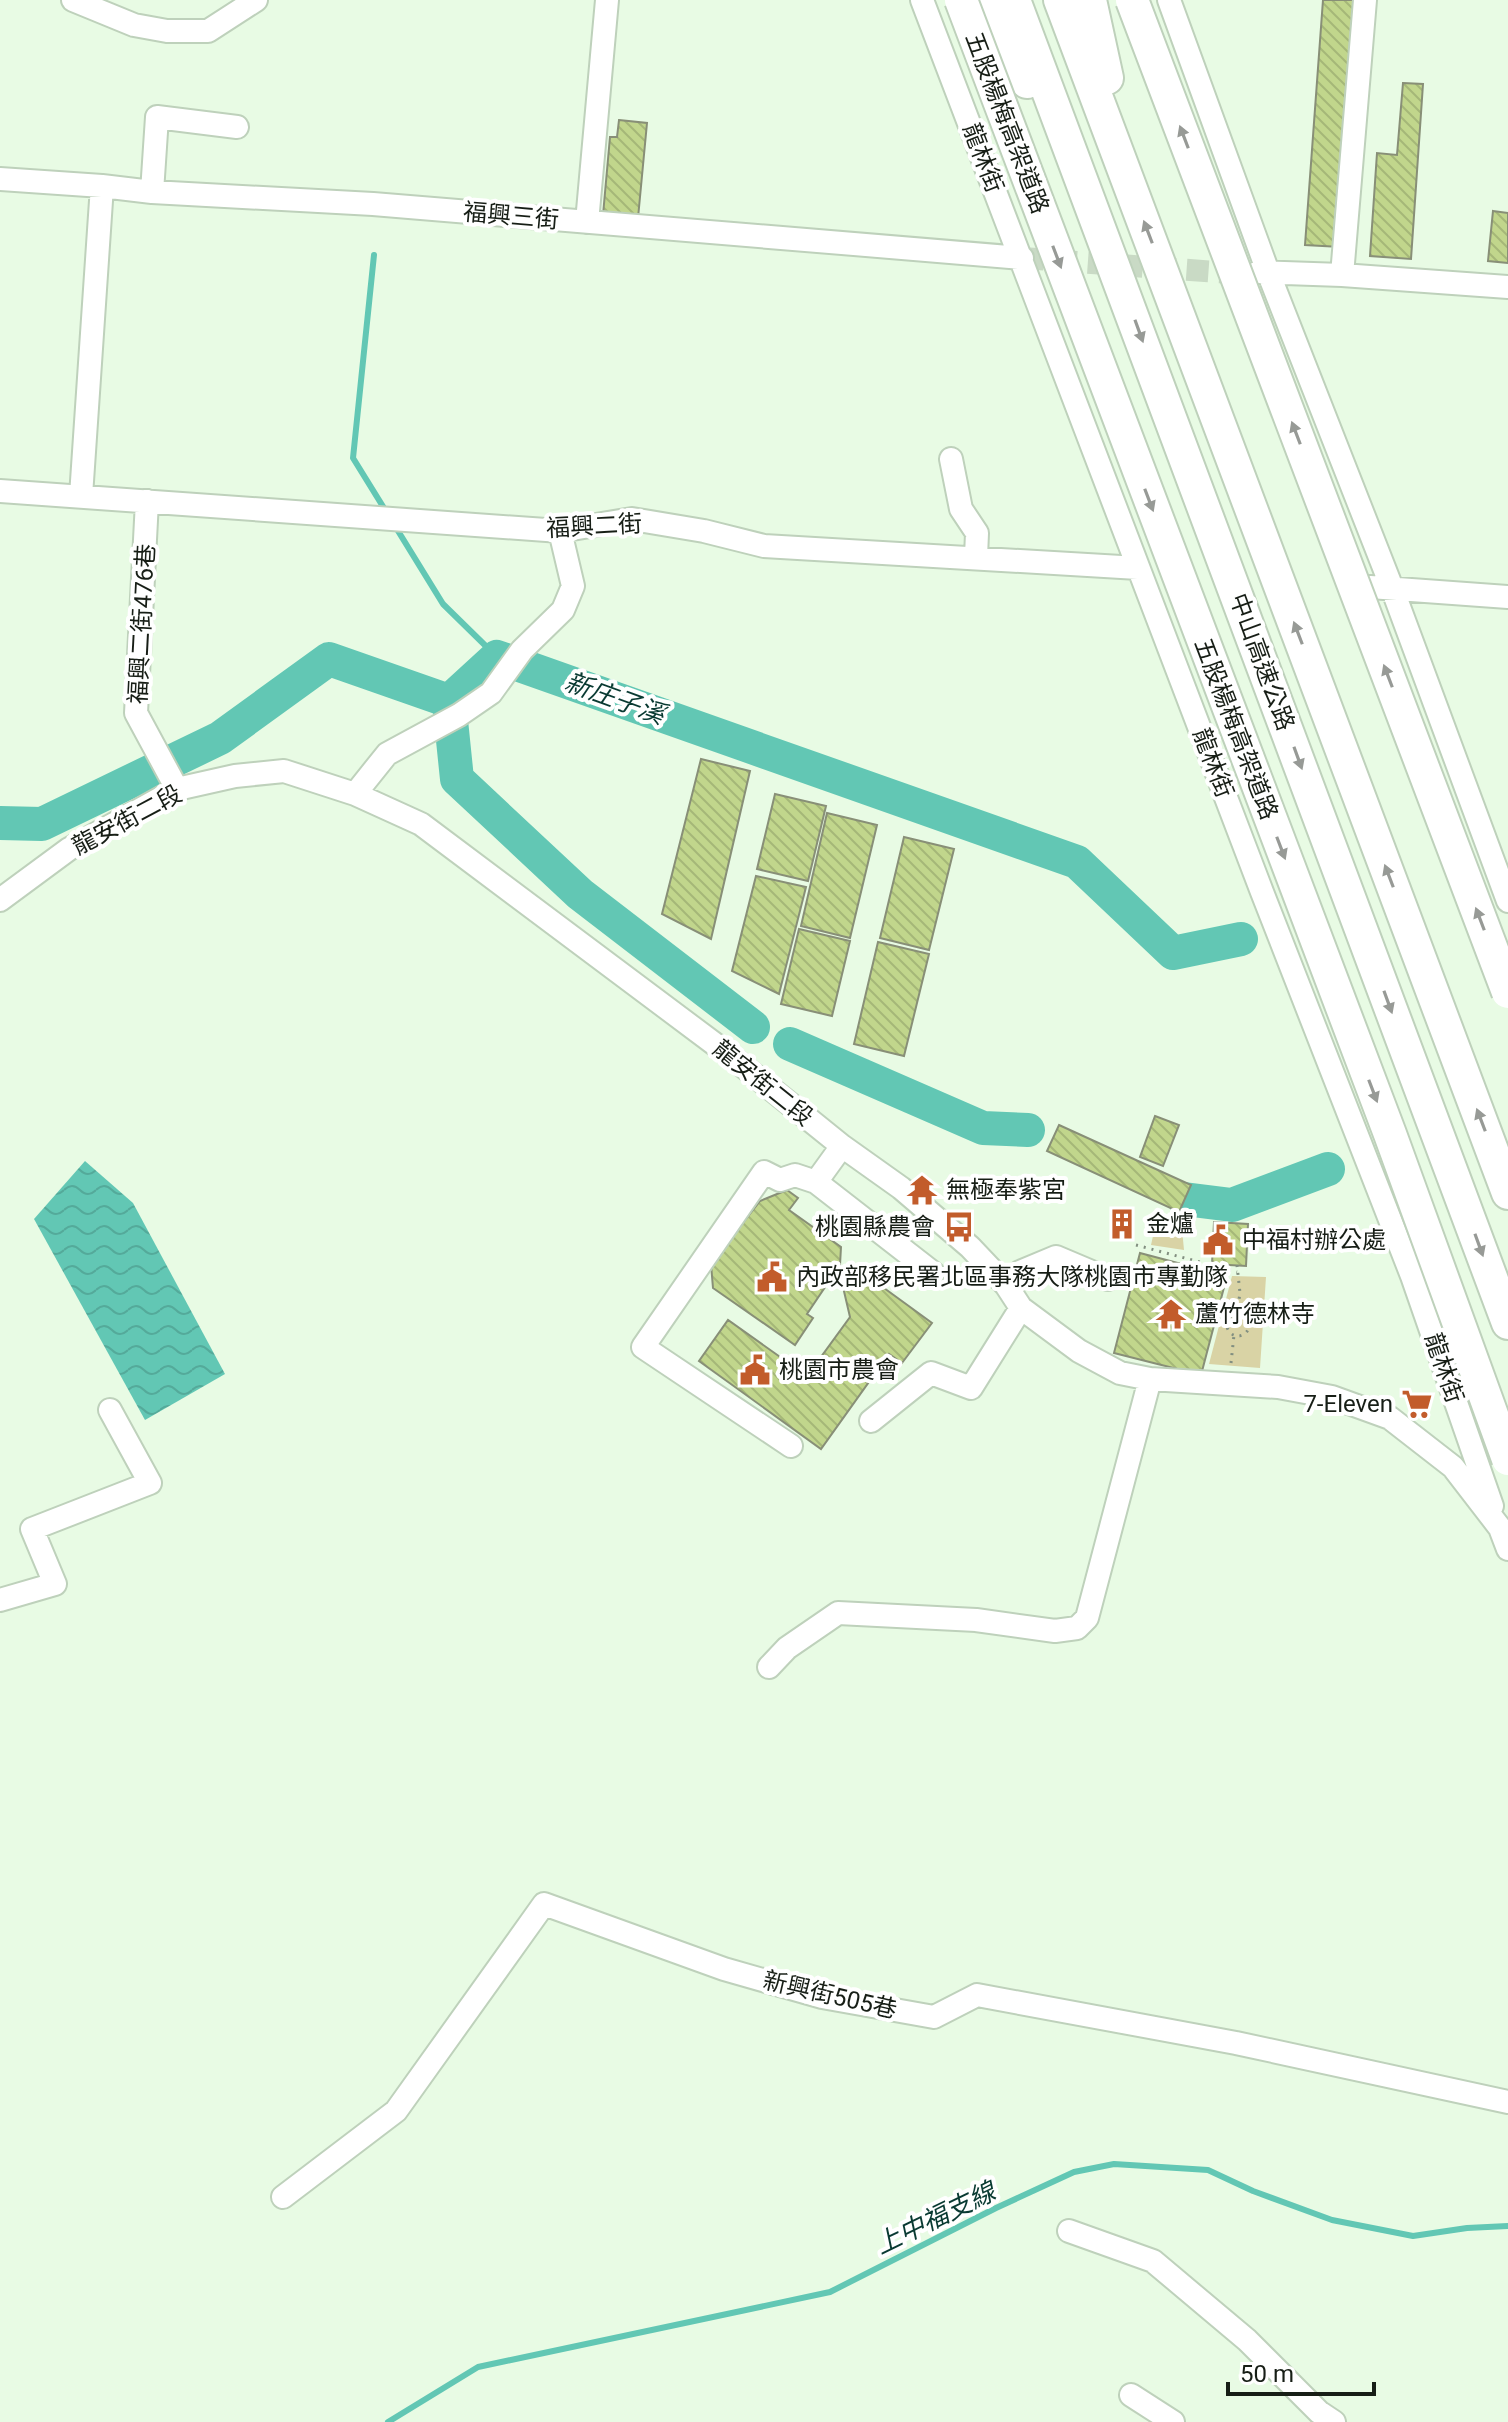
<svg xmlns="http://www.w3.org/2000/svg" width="1508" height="2422" viewBox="0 0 1508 2422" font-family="Roboto,'Noto Sans TC',sans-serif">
<defs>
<pattern id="water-waves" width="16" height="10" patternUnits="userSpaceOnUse" patternTransform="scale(2)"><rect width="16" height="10" fill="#62c7b4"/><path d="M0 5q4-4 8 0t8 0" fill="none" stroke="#54aa9a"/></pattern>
<pattern id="building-back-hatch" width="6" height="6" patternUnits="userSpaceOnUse" patternTransform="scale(2)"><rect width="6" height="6" fill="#c1d68c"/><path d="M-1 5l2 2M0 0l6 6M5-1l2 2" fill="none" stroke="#a5b778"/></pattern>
</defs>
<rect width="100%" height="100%" fill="#e8fbe4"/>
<path fill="#d9d3a5" d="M1155 1227 1182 1229 1184 1250 1151 1245Z
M1232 1276 1266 1277 1260 1368 1209 1364Z"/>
<path fill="url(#water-waves)" d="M85 1161 133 1203 225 1374 145 1420 34 1219Z"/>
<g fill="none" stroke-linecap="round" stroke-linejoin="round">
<path stroke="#62c7b4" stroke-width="6" d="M374 255 353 458 387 513
M395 526 443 604 497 657
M388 2422 478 2367 830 2292 996 2208 1074 2172 1114 2164 1208 2170 1253 2191 1332 2220 1413 2236 1467 2228 1508 2226"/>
<path stroke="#62c7b4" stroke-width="34" d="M449 701 457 779 580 894 753 1027
M0 823 42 824 220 738 329 659 449 701 497 657 1077 862 1173 953 1241 939
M790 1044 983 1128 1028 1130
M1184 1199 1232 1205 1328 1169"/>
</g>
<path fill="url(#building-back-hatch)" stroke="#888f77" stroke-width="2" d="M1323 0H1357L1340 247 1305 245Z
M1403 83 1423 84 1411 259 1370 256 1377 153 1397 155Z
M619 120 647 123 638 218 603 215 610 137H617Z
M1493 211 1508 213V263L1488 261Z
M701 759 750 771 711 939 662 914Z
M775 794 826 806 808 881 757 869Z
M827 813 877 825 850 938 801 926Z
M904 837 954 849 929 950 880 938Z
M756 876 806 887 779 994 732 971Z
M799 929 850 941 832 1016 781 1004Z
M878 942 929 954 904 1056 854 1044Z
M1155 1116 1179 1125 1163 1166 1140 1157Z
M1059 1125 1191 1185 1179 1212 1047 1151Z
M787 1190 798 1198 789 1210 841 1247 840 1265 807 1314 813 1318 795 1345 713 1288 711 1264 760 1201Z
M1114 1225a8 8 0 1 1 16 0a8 8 0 1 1-16 0Z
M1214 1222 1248 1224 1246 1266 1212 1264Z
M1140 1253 1227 1276 1201 1375 1114 1353Z
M873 1280 932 1323 902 1363 889 1354 821 1449 699 1361 728 1320 807 1376 850 1317 843 1287Z"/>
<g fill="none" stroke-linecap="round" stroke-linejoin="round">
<path stroke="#c9dac5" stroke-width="22" stroke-dasharray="22 11" stroke-linecap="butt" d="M1022 258 1231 273"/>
<g stroke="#bed1bb" stroke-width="26">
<path id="minor" d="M73 0 134 25 167 31H208L256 0
M922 0 1262 892 1412 1276 1492 1506
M1169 0 1268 272 1392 588 1508 901
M0 179 102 186 152 192 373 204 1022 258
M152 192 157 117 237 127
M587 222 607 0
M1258 272 1342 275 1508 287
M1342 275 1365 0
M951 459 961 509 977 533 976 557
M0 491 560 531 632 519 704 531 764 546 1138 568
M81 496 102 186
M147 501 136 713 177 789
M1370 587 1508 597
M355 794 387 754 459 715 491 693 522 650 563 610 573 586 560 531
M0 900 69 849 177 789 235 776 284 771 355 794 421 824 728 1054 842 1146 901 1188 970 1247 1006 1285 1021 1308 1079 1351 1120 1373 1150 1379 1278 1387 1332 1397 1390 1418 1453 1467 1500 1528 1508 1549
M842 1146 816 1182 933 1273
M1006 1285 1020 1272 1056 1257 1108 1279
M871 1421 931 1373 971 1388 1021 1308
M791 1446 643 1347 764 1172 780 1180 795 1175 816 1182
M0 1600 55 1584 32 1529 150 1483 110 1410
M769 1667 787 1648 838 1613 976 1620 1055 1631 1077 1628 1087 1618 1150 1379
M283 2197 396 2111 544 1904 724 1969 822 1997 934 2017 977 1995 1236 2043 1508 2102
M1069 2231 1153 2261 1247 2340 1319 2412 1334 2422
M1131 2395 1173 2422"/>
</g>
<g stroke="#bed1bb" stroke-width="36">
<path id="highway" d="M984 0 1027 82
M1014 0 1508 1323
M1060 0 1508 1193
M1090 0 1107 78"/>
</g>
<path stroke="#828f80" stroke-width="3" stroke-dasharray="2 6" stroke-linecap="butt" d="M1136 1245 1237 1272
M1237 1265 1240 1293 1237 1313
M1227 1325a11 11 0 1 1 22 0a11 11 0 1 1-22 0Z
M1231 1363 1234 1335"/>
<use href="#minor" stroke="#fff" stroke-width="22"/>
<use href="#highway" stroke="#fff" stroke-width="32"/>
<g stroke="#bed1bb" stroke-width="36" stroke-linecap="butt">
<path id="highway-bridge" d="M961 0 1390 1134 1508 1459
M1132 0 1508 992"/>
</g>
<use href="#highway-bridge" stroke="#fff" stroke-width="32"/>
</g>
<defs><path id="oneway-solid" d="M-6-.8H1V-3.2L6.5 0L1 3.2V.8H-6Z" transform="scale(2)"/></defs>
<g fill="#979a96">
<use href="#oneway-solid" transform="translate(1184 137) rotate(-111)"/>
<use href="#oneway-solid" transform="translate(1148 232) rotate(-111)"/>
<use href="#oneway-solid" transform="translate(1057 257) rotate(69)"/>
<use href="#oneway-solid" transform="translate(1139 331) rotate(70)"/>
<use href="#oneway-solid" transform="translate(1296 433) rotate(-111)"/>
<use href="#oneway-solid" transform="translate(1149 500) rotate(69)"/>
<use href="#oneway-solid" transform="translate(1298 633) rotate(-111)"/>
<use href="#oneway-solid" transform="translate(1388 676) rotate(-111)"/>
<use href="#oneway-solid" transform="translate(1298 758) rotate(70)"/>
<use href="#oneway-solid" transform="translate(1281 848) rotate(69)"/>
<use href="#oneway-solid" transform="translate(1389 876) rotate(-111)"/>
<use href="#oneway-solid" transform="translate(1480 919) rotate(-111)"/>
<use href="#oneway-solid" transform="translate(1388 1002) rotate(70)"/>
<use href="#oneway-solid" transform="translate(1373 1091) rotate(69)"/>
<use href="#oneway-solid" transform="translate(1481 1120) rotate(-111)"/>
<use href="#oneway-solid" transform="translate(1479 1245) rotate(70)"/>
</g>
<defs>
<g id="temple-bare" transform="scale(2.4)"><path d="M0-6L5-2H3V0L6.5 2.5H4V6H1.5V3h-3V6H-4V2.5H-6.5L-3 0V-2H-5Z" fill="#c25c2b" stroke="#fff" stroke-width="2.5" paint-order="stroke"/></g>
<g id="building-bare" transform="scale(2.4)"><path d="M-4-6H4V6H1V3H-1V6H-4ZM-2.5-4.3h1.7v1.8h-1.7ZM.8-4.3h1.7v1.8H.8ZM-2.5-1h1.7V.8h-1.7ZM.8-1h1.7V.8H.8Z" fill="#c25c2b" stroke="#fff" stroke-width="2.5" paint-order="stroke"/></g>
<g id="bus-bare" transform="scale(2.4)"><path d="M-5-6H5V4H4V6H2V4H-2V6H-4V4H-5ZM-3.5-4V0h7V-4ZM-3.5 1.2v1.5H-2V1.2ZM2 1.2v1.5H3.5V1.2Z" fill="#c25c2b" stroke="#fff" stroke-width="2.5" paint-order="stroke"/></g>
<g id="civic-bare" transform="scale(2.4)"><path d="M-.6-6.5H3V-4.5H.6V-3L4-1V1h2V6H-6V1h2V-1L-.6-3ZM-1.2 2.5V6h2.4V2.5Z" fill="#c25c2b" stroke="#fff" stroke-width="2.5" paint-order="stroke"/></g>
<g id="supermarket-bare" transform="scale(2.4)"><path d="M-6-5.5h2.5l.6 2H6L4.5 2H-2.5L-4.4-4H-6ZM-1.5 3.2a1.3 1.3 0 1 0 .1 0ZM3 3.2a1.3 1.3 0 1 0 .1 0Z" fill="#c25c2b" stroke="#fff" stroke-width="2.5" paint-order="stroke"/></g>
</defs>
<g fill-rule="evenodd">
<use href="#temple-bare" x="922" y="1190"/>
<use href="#building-bare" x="1122" y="1224"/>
<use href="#bus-bare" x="959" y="1227"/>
<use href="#civic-bare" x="1218" y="1240"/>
<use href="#civic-bare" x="772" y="1277"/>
<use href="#temple-bare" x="1171" y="1314"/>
<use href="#civic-bare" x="755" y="1370"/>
<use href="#supermarket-bare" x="1417" y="1404"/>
</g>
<g text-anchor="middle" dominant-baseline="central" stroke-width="8" stroke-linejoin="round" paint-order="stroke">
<g font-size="24" fill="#171e16" stroke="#fff">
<text transform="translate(1007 123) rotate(69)">五股楊梅高架道路</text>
<text transform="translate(983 158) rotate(69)">龍林街</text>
<text transform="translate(511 216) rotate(5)">福興三街</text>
<text transform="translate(594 526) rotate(-3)">福興二街</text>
<text transform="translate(142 624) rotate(-87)">福興二街476巷</text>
<text transform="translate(1262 662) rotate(70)">中山高速公路</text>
<text transform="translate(1236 729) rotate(69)">五股楊梅高架道路</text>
<text transform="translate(1213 763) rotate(69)">龍林街</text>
<text transform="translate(127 820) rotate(-28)">龍安街二段</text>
<text transform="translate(763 1083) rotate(39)">龍安街二段</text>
<text transform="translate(1444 1368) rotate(71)">龍林街</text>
<text transform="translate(830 1995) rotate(13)">新興街505巷</text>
</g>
<g font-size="24" fill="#171e16" stroke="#fff" text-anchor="start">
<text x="946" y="1190">無極奉紫宮</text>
<text x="1146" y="1224">金爐</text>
<text x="935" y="1227" text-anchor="end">桃園縣農會</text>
<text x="1242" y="1240">中福村辦公處</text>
<text x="796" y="1277">內政部移民署北區事務大隊桃園市專勤隊</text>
<text x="1195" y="1314">蘆竹德林寺</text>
<text x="779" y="1370">桃園市農會</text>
<text x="1393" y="1404" text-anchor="end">7-Eleven</text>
</g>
<g font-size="26" font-style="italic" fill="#093a32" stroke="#fff">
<text transform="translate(615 698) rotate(20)">新庄子溪</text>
<text transform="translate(935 2218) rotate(-26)">上中福支線</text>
</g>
</g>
<path d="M1228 2382v12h146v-12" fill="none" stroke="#171e16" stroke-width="4"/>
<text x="1240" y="2382" font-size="24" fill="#171e16" stroke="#ffffff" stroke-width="6" paint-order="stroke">50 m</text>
</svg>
